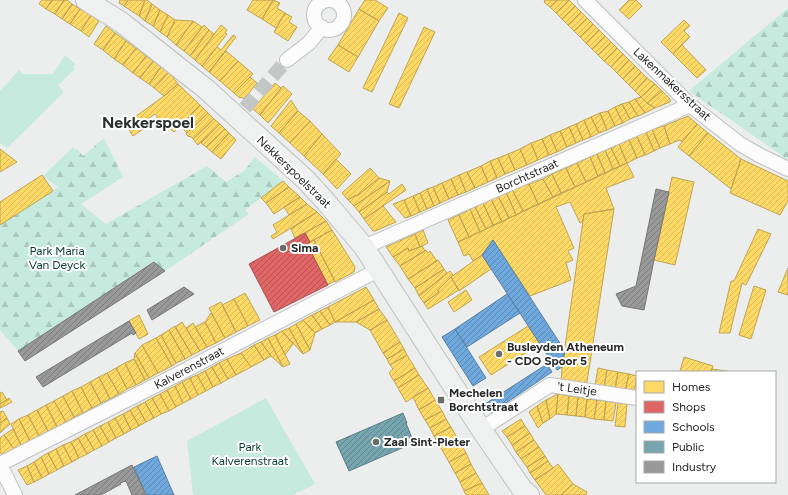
<svg xmlns="http://www.w3.org/2000/svg" width="788" height="495" viewBox="0 0 788 495" font-family="Figtree,sans-serif">
<defs>
<pattern id="forest-firs" width="22" height="20" patternUnits="userSpaceOnUse"><rect width="22" height="20" fill="#c6eade"/><path d="M5 1l3.5 6h-7zM16 11l3.5 6h-7z" fill="#aac9be"/></pattern>
<pattern id="homes-hatch" width="6" height="6" patternUnits="userSpaceOnUse"><rect width="6" height="6" fill="#ffd966"/><path d="M-1 1l2-2M0 6l6-6M5 7l2-2" fill="none" stroke="#daba58"/></pattern>
<pattern id="shops-hatch" width="6" height="6" patternUnits="userSpaceOnUse"><rect width="6" height="6" fill="#e06666"/><path d="M-1 1l2-2M0 6l6-6M5 7l2-2" fill="none" stroke="#b55454"/></pattern>
<pattern id="schools-hatch" width="6" height="6" patternUnits="userSpaceOnUse"><rect width="6" height="6" fill="#6fa8dc"/><path d="M-1 1l2-2M0 6l6-6M5 7l2-2" fill="none" stroke="#5b89b2"/></pattern>
<pattern id="public-hatch" width="6" height="6" patternUnits="userSpaceOnUse"><rect width="6" height="6" fill="#76a5af"/><path d="M-1 1l2-2M0 6l6-6M5 7l2-2" fill="none" stroke="#61868e"/></pattern>
<pattern id="industry-hatch" width="6" height="6" patternUnits="userSpaceOnUse"><rect width="6" height="6" fill="#999"/><path d="M-1 1l2-2M0 6l6-6M5 7l2-2" fill="none" stroke="#7d7d7d"/></pattern>
</defs>
<rect width="100%" height="100%" fill="#ebeeed"/>
<path fill="url(#forest-firs)" d="M788 8V159L784 157 689 91Z
M104 138 123 177 81 204 106 224 200 170 207 166 226 182 244 171 255 157 283 181 245 210 249 214 165 271 154 263 18 351 0 330V225L58 187 43 176 73 147 75 150 77 148 83 156Z"/>
<path fill="#c6eade" d="M65 55 75 64 73 67 75 69 58 85 64 92 7 148 0 143V91L19 70 23 74H53Z
M266 398 315 484 293 495H193L187 441Z"/>
<path fill="url(#homes-hatch)" stroke="#bea453" d="M42 0H52L46 9 39 4Z
M52 0H64L55 14 46 9Z
M64 0H67L72 4 62 19 55 14Z
M120 0H128L124 6 119 3Z
M128 0H145L139 16 124 6Z
M145 0H147L152 4 145 21 139 16Z
M253 0H263L265 1V0H273L262 19 247 10Z
M273 0 280 3 277 8 285 13 276 28 262 19Z
M365 0H375L388 8 379 21 359 9Z
M545 0H557L550 7 544 2Z
M557 0H569L556 13 550 7Z
M569 0 575 6 562 19 556 13Z
M629 0H636L642 6 629 19 619 10Z
M72 4 80 9 70 24 62 19Z
M152 4 160 10 153 26 145 21Z
M575 6 581 12 568 25 562 19Z
M80 9 91 15 81 31 70 24Z
M359 9 379 21 358 57 338 45Z
M160 10 168 15 160 32 153 26Z
M581 12 587 18 574 31 568 25Z
M285 13 292 17 289 22 297 27 288 41 274 32Z
M399 13 408 18 372 92 363 88Z
M91 15 99 21 89 37 81 31Z
M168 15 175 20 167 37 160 32Z
M587 18 593 24 580 37 574 31Z
M175 20 193 21 176 45 167 37Z
M684 20 690 26 684 31 690 37 673 54 661 42Z
M193 21 202 27 184 51 176 45Z
M593 24 599 30 586 43 580 37Z
M204 25 209 30 190 56 184 51Z
M221 25 227 30 225 33 227 34 202 66 195 60Z
M106 26 115 33 103 50 94 44Z
M424 27 435 32 399 108 389 104Z
M209 30 214 34 195 60 190 56Z
M599 30 605 36 592 49 586 43Z
M115 33 126 41 114 59 103 50Z
M233 35 236 37 209 72 202 66 217 47 221 50Z
M605 36 611 42 598 55 592 49Z
M126 41 136 48 123 65 114 59Z
M611 42 617 48 604 61 598 55Z
M338 45 358 57 349 72 328 59Z
M682 45 706 70 697 78 673 54Z
M136 48 146 56 133 73 123 65Z
M617 48 623 54 611 67 604 61Z
M226 51 238 61 220 81 209 72Z
M623 54 629 60 617 73 611 67Z
M146 56 153 61 140 78 133 73Z
M629 60 635 66 623 79 617 73Z
M153 61 161 67 149 84 140 78Z
M238 61 253 74 234 93 220 81Z
M635 66 641 72 629 85 623 79Z
M161 67 169 72 154 88 149 84Z
M169 72 178 84 164 96 154 88Z
M641 72 647 78 635 91 629 85Z
M250 77 257 83 244 99 241 97 240 98 234 93Z
M647 78 655 84 641 97 635 91Z
M275 83 281 88 260 115 253 109Z
M178 84 200 105 174 132 164 123H160L157 120V116L155 114 140 124 143 129 133 136 125 124 164 96Z
M655 84 662 91 647 103 641 97Z
M283 86 292 94 268 123 260 115Z
M662 91 670 99V102L655 108 647 103Z
M641 97 647 103 655 108 645 113 635 99Z
M635 99 645 113 638 116 629 102Z
M291 100 298 111 279 133 271 126Z
M629 102 638 116 630 119 622 104Z
M622 104 630 119 623 123 615 107Z
M200 105 208 113 187 133 181 127 183 123Z
M615 107 623 123 615 126 608 111Z
M298 111 310 121 290 143 279 133Z
M608 111 615 126 607 130 600 113Z
M208 113 214 119 193 139 190 136 189 137 186 134Z
M600 113 607 130 599 133 591 117Z
M688 116 697 124 682 142 679 140 670 144 664 126Z
M591 117 599 133 591 137 584 120Z
M214 119 220 124 198 145 193 139Z
M584 120 591 137 583 140 576 124Z
M310 121 322 134 304 156 290 143Z
M220 124 225 129 206 147 201 143Z
M576 124 583 140 576 143 569 127Z
M697 124 708 133 689 156 678 147Z
M664 126 670 144 660 148 652 129Z
M569 127 576 143 567 147 560 131Z
M225 129 229 133 212 152 206 147Z
M652 129 660 148 654 151 646 132Z
M560 131 567 147 557 152 550 135Z
M646 132 654 151 645 155 637 136Z
M229 133 236 140 221 159 212 152Z
M708 133 741 159 731 189 689 156Z
M322 134 341 154 323 174 304 156Z
M550 135 557 152 549 155 542 139Z
M637 136 645 155 637 158 629 140Z
M542 139 549 155 538 160 531 143Z
M629 140 637 158 627 163 619 144Z
M531 143 538 160 527 165 520 149Z
M619 144 627 163 620 166 611 148Z
M611 148 620 166 613 169 605 150Z
M0 149 17 162 0 172Z
M520 149 527 165 515 170 508 154Z
M605 150 613 169 605 173 597 154Z
M508 154 515 170 505 174 498 158Z
M597 154 605 173 598 176 590 157Z
M590 157 598 176 586 182 577 163Z
M498 158 505 174 497 178 490 161Z
M336 159 351 174 337 189 323 174Z
M741 159 788 181V201L780 215 730 193Z
M490 161 497 178 488 182 481 166Z
M577 163 586 182 575 187 566 168Z
M627 163 634 177 606 188 614 209 584 214 583 221 580 223 570 202 556 207 574 248 568 251 573 260 566 263 571 280 530 296 493 240 482 255 473 261 469 254 464 256 458 242Z
M481 166 488 182 475 188 467 172Z
M370 168 379 178 357 196 356 195 348 200 342 193Z
M566 168 575 187 561 193 552 174Z
M467 172 475 188 466 192 459 175Z
M552 174 561 193 553 197 543 179Z
M42 175 53 191 0 225V202Z
M459 175 466 192 458 195 451 179Z
M672 177 694 182 675 265 654 260Z
M379 178 390 181 354 206 348 200 356 195 357 196Z
M451 179 458 195 449 199 442 183Z
M543 179 553 197 538 204 529 184Z
M283 181 289 187 266 203 261 198Z
M390 181 387 192 359 212 354 206Z
M442 183 449 199 440 203 433 187Z
M402 184 406 190 364 219 359 212 387 192 389 194Z
M529 184 538 204 523 211 512 189Z
M289 187 300 197 274 214 266 203Z
M433 187 440 203 434 206 427 189Z
M427 189 434 206 427 209 420 193Z
M512 189 523 211 516 215 506 192Z
M506 192 516 215 509 218 498 196Z
M420 193 427 209 420 212 413 196Z
M413 196 420 212 411 216 404 200Z
M498 196 509 218 502 222 491 199Z
M300 197 307 204 289 215 284 207Z
M491 199 502 222 493 225 483 203Z
M404 200 411 216 405 218 393 204Z
M483 203 493 225 486 229 475 207Z
M307 204 317 212 273 239 271 236 277 232 273 225Z
M383 206 396 222 375 231H373L364 219Z
M475 207 486 229 480 232 470 209Z
M470 209 480 232 469 237 459 215Z
M614 209 586 388 561 385 562 367 584 214Z
M317 212 326 221 295 238 291 229Z
M459 215 469 237 458 242 448 220Z
M326 221 332 230 310 242 305 233Z
M758 229 771 234 746 285 742 283 730 333H719L731 281H734Z
M332 230 355 267 354 272 335 282 314 240Z
M423 230 428 243 420 247 415 234Z
M415 234 420 247 409 251 408 248 393 257 386 247Z
M314 240 335 281 327 285 307 244Z
M422 246 425 251 400 266 393 257 408 248 409 251Z
M426 250 428 253 430 251 437 261 408 279 400 266Z
M482 255 491 269 459 291 451 277Z
M438 260 444 269 415 288 408 279Z
M788 268V295L778 292Z
M444 269 447 273 419 296 415 288Z
M450 271 453 275 438 290 439 292 424 303 419 296Z
M451 277 459 290 428 309 424 303 439 292 438 290Z
M754 286 766 290 751 339 739 335Z
M366 287 374 300 335 322 328 307Z
M466 290 472 300 454 312 448 302Z
M245 293 260 320 248 326 234 299Z
M234 299 248 326 236 332 222 305Z
M374 300 379 309 356 322H335Z
M221 302 236 332 225 338 209 308Z
M328 307 335 322 330 325 320 311Z
M379 309 387 320 370 330 356 322Z
M320 311 330 325 322 329 312 315Z
M211 313 225 338 216 343 205 322Z
M139 315 148 334 139 339 129 321Z
M312 315 322 329 315 333 303 320Z
M303 320 315 333 310 350 296 324Z
M387 320 400 342 383 353 370 330Z
M182 322 200 351 192 355 175 327Z
M205 322 216 343 207 347 195 327Z
M193 323 207 347 200 351 186 328Z
M296 324 310 350 303 354 289 328Z
M175 326 192 355 185 359 169 330Z
M528 326 540 344 491 375 479 357Z
M289 328 303 354 282 331Z
M169 330 185 359 176 363 161 335Z
M282 331 293 344 285 355 275 335Z
M161 335 176 363 172 366 156 338Z
M275 335 290 364 283 367 268 338Z
M156 338 172 366 158 373 142 345Z
M268 338 283 367 271 356 261 342Z
M261 342 271 356 264 360 254 345Z
M400 342 404 349 387 359 383 353Z
M142 345 158 373 149 378 135 353Z
M254 345 264 360 251 367 241 353Z
M404 349 407 355 390 365 387 359Z
M135 353 149 378 145 380 134 359Z
M241 353 251 367 236 375 227 359Z
M407 355 415 368 394 381 389 373 393 369 390 365Z
M684 357 713 366 711 372H687L680 371Z
M134 359 145 380 136 385 125 363Z
M227 359 236 375 228 379 219 363Z
M125 363 136 385 127 389 116 368Z
M219 363 228 379 221 383 212 367Z
M212 367 221 383 213 387 205 371Z
M116 368 127 389 119 394 107 373Z
M415 368 419 375 398 388 394 381Z
M598 368 607 370 604 387 595 385Z
M712 369 733 372H711Z
M607 370 618 372 615 389 604 387Z
M205 371 213 387 206 391 197 375Z
M618 372 629 374 625 391 615 389Z
M107 373 119 394 110 399 99 377Z
M629 374 637 376 634 393 625 391Z
M197 375 206 391 198 395 190 378Z
M419 375 428 388 406 402 398 388Z
M99 377 110 399 101 403 90 382Z
M190 378 198 395 191 399 182 382Z
M90 382 101 403 92 408 81 387Z
M182 382 191 399 183 403 175 386Z
M175 386 183 403 176 407 167 390Z
M81 387 92 408 83 413 72 391Z
M428 388 435 400 419 410 413 397Z
M167 390 176 407 169 411 160 394Z
M72 391 83 413 74 417 63 396Z
M2 392 7 400 0 404V393Z
M160 394 169 411 161 414 152 398Z
M558 394 556 414 550 419 546 400Z
M558 394 569 396 567 415 556 414Z
M63 396 74 417 66 422 54 401Z
M569 396 578 397 576 416 567 415Z
M578 397 587 399 585 417 576 416Z
M9 398 12 402 0 408V404Z
M152 398 161 414 154 418 145 402Z
M587 399 597 400 594 419 585 417Z
M435 400 442 411 425 420 419 410Z
M546 400 550 419 543 423 537 406Z
M597 400 606 401 604 420 594 419Z
M54 401 66 422 57 427 46 405Z
M606 401 616 403 613 421 604 420Z
M145 402 154 418 146 422 137 406Z
M618 403 627 404 625 427 615 426Z
M46 405 57 427 48 431 37 410Z
M137 406 146 422 139 426 130 410Z
M537 406 543 423 538 428 529 412Z
M37 410 48 431 39 436 28 415Z
M130 410 139 426 131 430 123 414Z
M0 411 1 412 3 411 7 418 0 423Z
M442 411 446 419 430 428 425 420Z
M123 414 131 430 124 434 115 418Z
M28 415 39 436 30 441 19 419Z
M7 418 10 424 0 433V423Z
M115 418 124 434 116 438 108 422Z
M19 419 30 441 21 445 11 424Z
M446 419 451 427 434 436 430 428Z
M521 419 525 426 507 437 502 431Z
M108 422 116 438 109 442 100 426Z
M100 426 109 442 102 446 93 430Z
M525 426 530 433 512 445 507 437Z
M451 427 466 453 449 462 434 436Z
M13 429 21 445 14 449 4 435Z
M93 430 102 446 94 450 85 434Z
M530 433 534 440 516 452 512 445Z
M85 434 94 450 87 454 78 438Z
M4 435 14 449 5 454H1L0 452V438Z
M78 438 87 454 79 458 71 442Z
M534 440 539 447 521 459 516 452Z
M71 442 79 458 72 462 63 445Z
M63 445 72 462 64 466 56 449Z
M539 447 545 456 527 467 521 459Z
M56 449 64 466 57 470 48 453Z
M48 453 57 470 49 474 41 457Z
M466 453 471 464 455 473 449 462Z
M545 456 548 461 530 473 527 467Z
M41 457 49 474 42 478 34 462Z
M548 461 553 468 535 480 530 473Z
M34 462 42 478 34 482 27 466Z
M471 464 476 473 460 482 455 473Z
M558 464 573 484 561 495H546L535 480 553 468Z
M27 466 34 482 27 485 18 470Z
M476 473 482 483 464 491 460 482Z
M482 483 489 495H466L464 491Z
M573 484 587 492 586 495H561Z"/>
<path fill="url(#shops-hatch)" stroke="#a85353" d="M305 233 310 242 307 244 328 285 274 312 249 264Z"/>
<path fill="url(#schools-hatch)" stroke="#5981a5" d="M493 240 565 351 562 367 557 370 482 255Z
M507 294 520 313 467 347 455 329Z
M455 329 486 378 473 386 442 337Z
M547 364 552 372 491 413 485 404Z
M157 456 174 495H146L134 467Z"/>
<path fill="url(#public-hatch)" stroke="#5e7f86" d="M403 413 407 423H406L412 438 413 437 416 442 349 471 336 442Z"/>
<path fill="url(#industry-hatch)" stroke="#767776" d="M656 189 669 192 654 260 644 310 622 306 616 294 636 286Z
M154 262 165 271 25 361 18 351Z
M184 287 194 294 152 320 147 310Z
M129 321 136 333 133 335 132 333 43 387 36 377Z
M132 465 146 495H132L126 481 120 483 121 484 101 495H75Z"/>
<g fill="none" stroke-linecap="round" stroke-linejoin="round">
<path stroke="#c3c6c5" stroke-width="14" stroke-dasharray="14 7" stroke-linecap="butt" d="M245 108 287 60"/>
<g stroke="#bfc1c0" stroke-width="16">
<path id="street" d="M585 0 690 105 740 144 759 155 788 169
M314 15a15 15 0 1 1 30 0a15 15 0 1 1-30 0Z
M287 60 309 43 322 27
M364 247 690 105
M481 429 494 421 550 385 637 398
M0 464 178 374 378 270
M0 465 15 495"/>
</g>
<g stroke="#bfc1c0" stroke-width="22">
<path id="secondary" d="M86 0 121 22 206 89 306 180 326 202 364 247 481 429 522 489 529 495"/>
</g>
<use href="#street" stroke="#fcfcfc" stroke-width="14"/>
<use href="#secondary" stroke="#eef1f0" stroke-width="20"/>
</g>
<g fill="#6a6d6c" stroke="#fff" stroke-width="1.5">
<circle cx="283" cy="248" r="4"/>
<circle cx="499" cy="354" r="4"/>
<rect x="437" y="396" width="8" height="8" rx="2"/>
<circle cx="376" cy="442" r="4"/>
</g>
<g text-anchor="middle" dominant-baseline="central" stroke-width="4" stroke-linejoin="round" paint-order="stroke">
<g font-size="12" fill="#252726" stroke="#fff">
<text transform="translate(672 84) rotate(43)">Lakenmakersstraat</text>
<text transform="translate(294 172) rotate(44)">Nekkerspoelstraat</text>
<text transform="translate(527 176) rotate(-24)">Borchtstraat</text>
<text transform="translate(189 368) rotate(-28)">Kalverenstraat</text>
<text transform="translate(577 389) rotate(8)">'t Leitje</text>
</g>
<g font-size="12" font-weight="bold" fill="#252726" stroke="#fff" text-anchor="start">
<text x="291" y="248">Sima</text>
<text x="507" y="347">Busleyden Atheneum<tspan x="507" dy="14">- CDO Spoor 5</tspan></text>
<text x="449" y="393">Mechelen<tspan x="449" dy="14">Borchtstraat</tspan></text>
<text x="384" y="442">Zaal Sint-Pieter</text>
</g>
<g font-size="12" fill="#053a2e" stroke="#fff">
<text x="57" y="251">Park Maria<tspan x="57" dy="14">Van Deyck</tspan></text>
<text x="250" y="447">Park<tspan x="250" dy="14">Kalverenstraat</tspan></text>
</g>
<g font-size="16" font-weight="bold" fill="#2c302f" stroke="#fff">
<text x="148" y="122">Nekkerspoel</text>
</g>
</g>
<rect x="636" y="371" width="140" height="112" fill="#ffffff" stroke="#a8a9a8"/>
<rect x="644" y="381" width="20" height="12" fill="#ffd966" stroke="#a8a9a8"/>
<text x="672" y="391" font-size="12" fill="#252726">Homes</text>
<rect x="644" y="401" width="20" height="12" fill="#e06666" stroke="#a8a9a8"/>
<text x="672" y="411" font-size="12" fill="#252726">Shops</text>
<rect x="644" y="421" width="20" height="12" fill="#6fa8dc" stroke="#a8a9a8"/>
<text x="672" y="431" font-size="12" fill="#252726">Schools</text>
<rect x="644" y="441" width="20" height="12" fill="#76a5af" stroke="#a8a9a8"/>
<text x="672" y="451" font-size="12" fill="#252726">Public</text>
<rect x="644" y="461" width="20" height="12" fill="#999999" stroke="#a8a9a8"/>
<text x="672" y="471" font-size="12" fill="#252726">Industry</text>
</svg>
